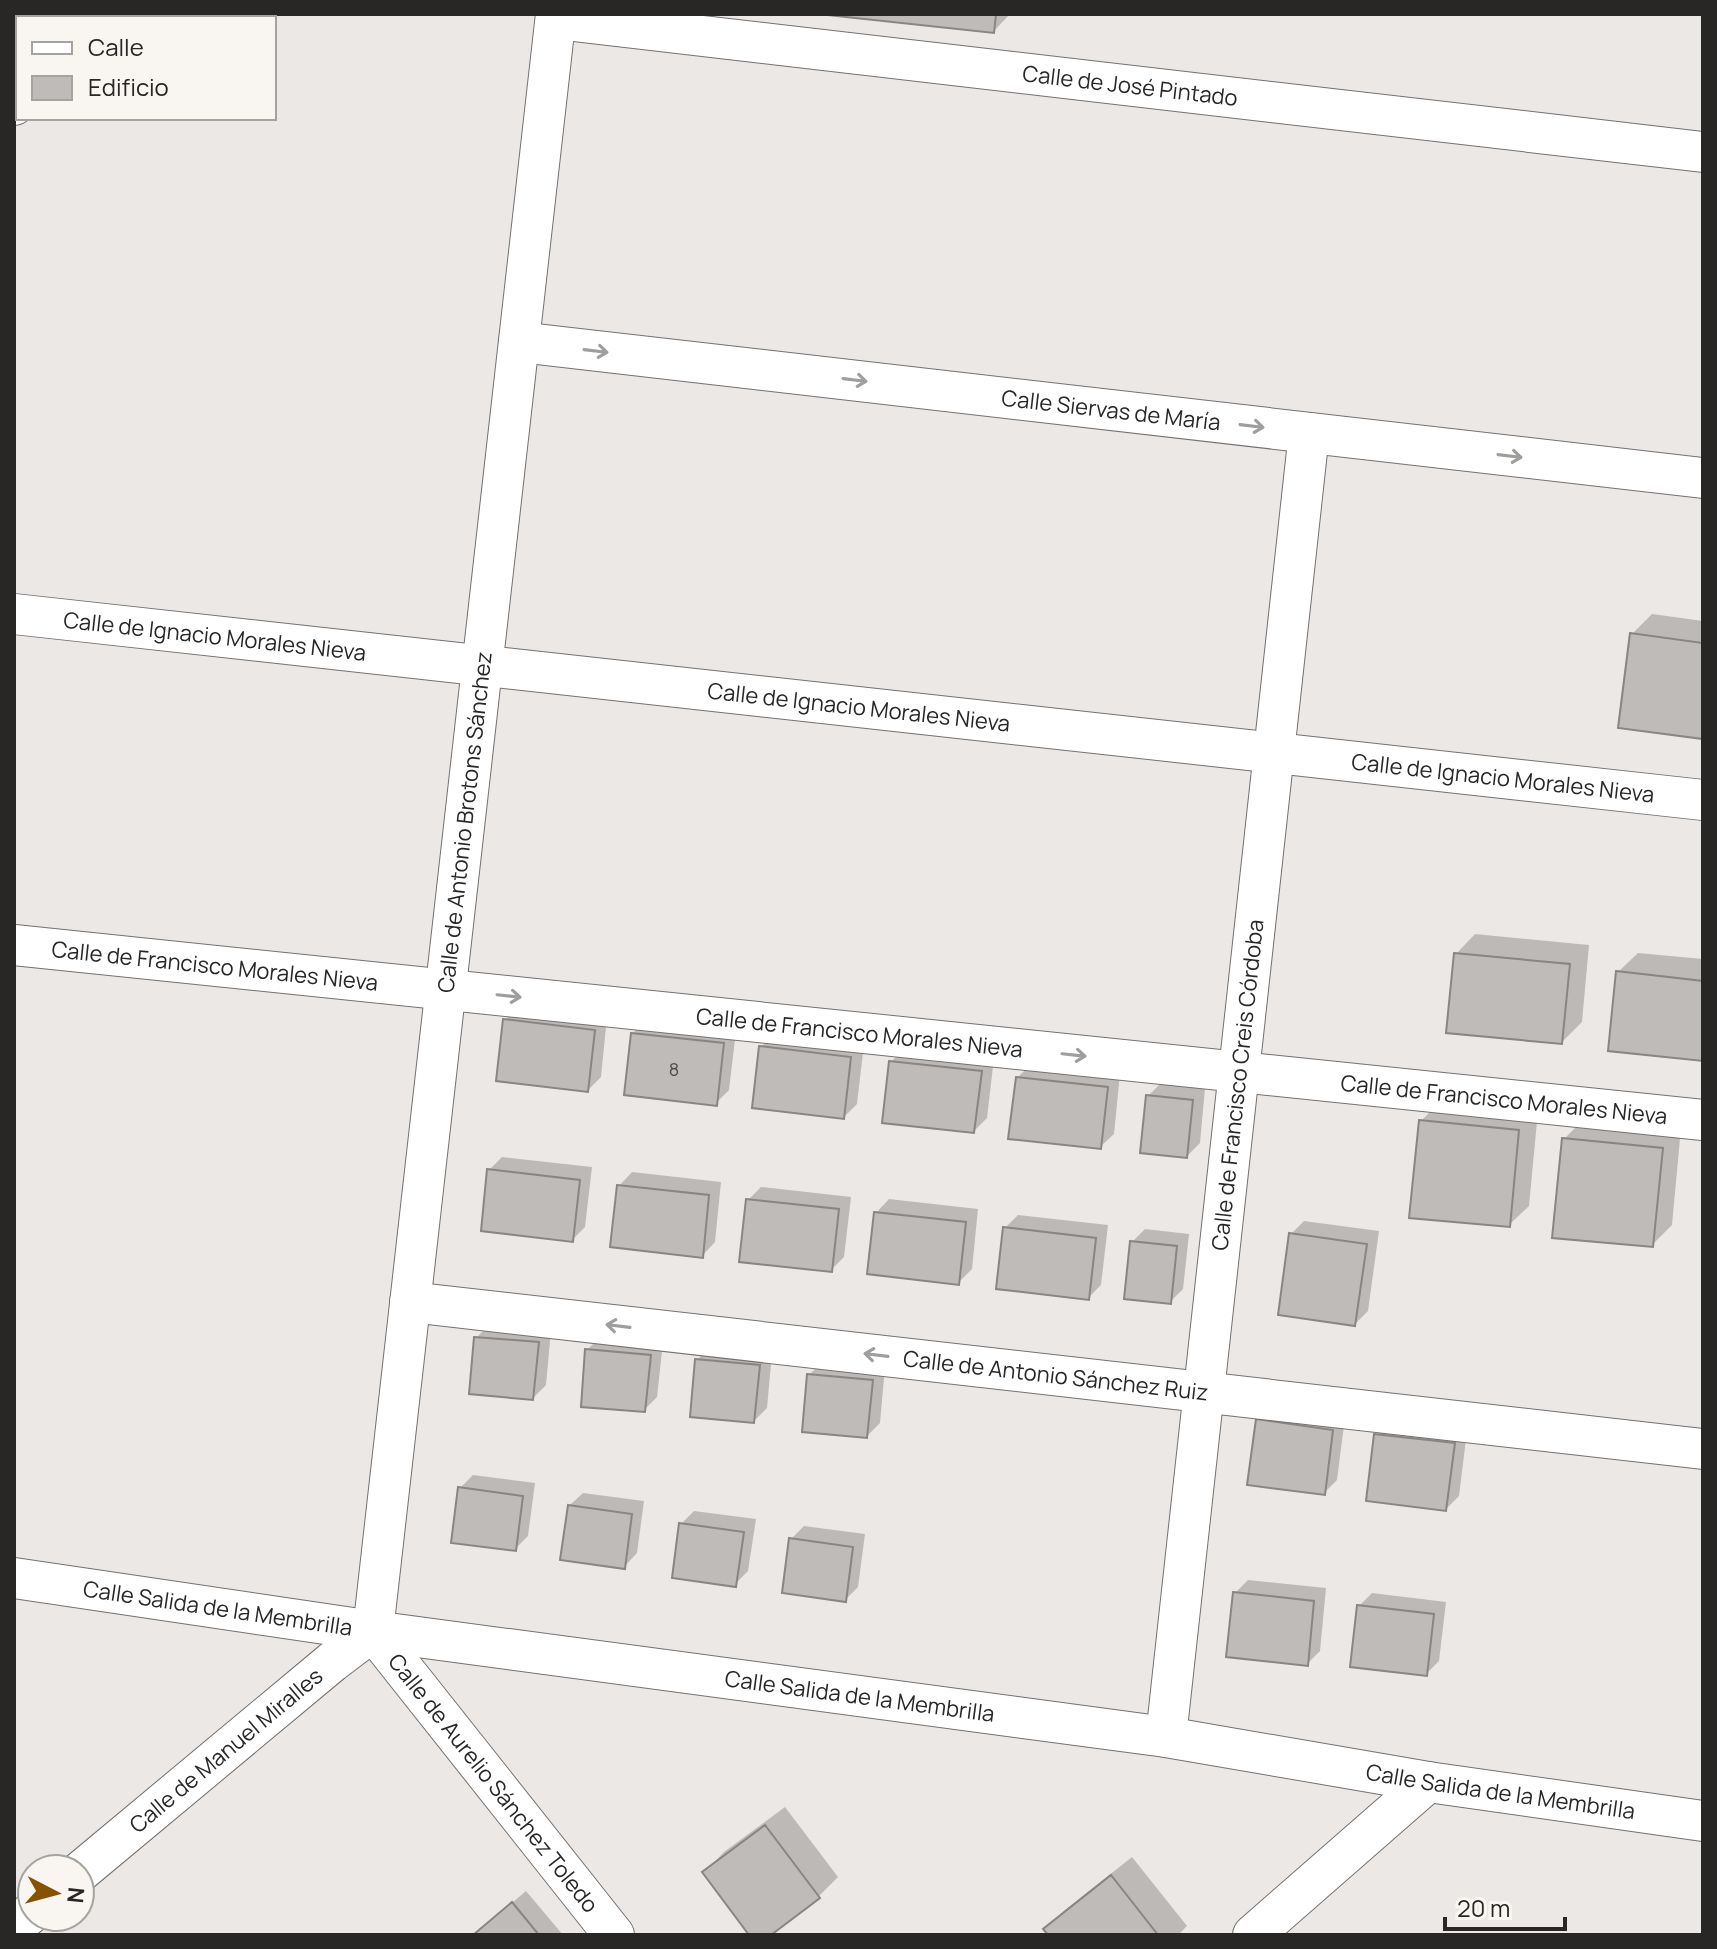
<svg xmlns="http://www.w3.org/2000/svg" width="1717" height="1949" viewBox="0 0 1717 1949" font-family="Manrope,sans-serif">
<rect width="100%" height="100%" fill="#ece8e5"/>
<path fill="#0003" d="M837 14H1010L994 31Z
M1652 614 1703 621V737L1632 634Z
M1475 934 1589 945 1582 1022 1562 1042 1456 954Z
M1638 953 1703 959V1059L1618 972Z
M518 1007 607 1017 601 1077 588 1090 505 1020Z
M646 1020 736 1031 729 1090 716 1103 633 1033Z
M774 1034 864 1044 857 1104 844 1117 761 1047Z
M904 1048 994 1058 987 1118 974 1131 891 1062Z
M1031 1064 1120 1074 1114 1134 1100 1147 1018 1077Z
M1161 1083 1205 1088 1200 1143 1187 1156 1148 1096Z
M1440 1102 1538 1111 1529 1206 1509 1225 1421 1121Z
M1584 1119 1681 1128 1672 1225 1652 1245 1564 1139Z
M502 1157 592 1167 585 1227 572 1240 489 1170Z
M632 1172 721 1182 715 1242 702 1256 619 1186Z
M761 1187 851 1197 844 1257 831 1270 748 1200Z
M889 1199 978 1209 972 1269 958 1283 876 1213Z
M1018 1215 1108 1225 1101 1285 1088 1298 1005 1228Z
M1304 1221 1379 1231 1368 1311 1355 1324 1291 1234Z
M1145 1229 1189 1234 1183 1289 1170 1302 1132 1242Z
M489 1325 551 1330 546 1385 533 1398 476 1338Z
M600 1337 663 1342 657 1397 644 1410 587 1350Z
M710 1347 772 1353 767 1408 754 1421 697 1360Z
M822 1362 885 1367 880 1423 867 1436 809 1375Z
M1271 1407 1345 1417 1337 1480 1324 1493 1258 1420Z
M1389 1422 1467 1431 1459 1496 1446 1509 1376 1435Z
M473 1475 535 1483 528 1536 515 1549 460 1488Z
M583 1493 644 1501 637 1553 624 1567 569 1506Z
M694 1511 756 1519 748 1571 735 1584 681 1524Z
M804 1526 865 1534 858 1587 845 1600 791 1539Z
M1248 1580 1326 1588 1320 1651 1307 1664 1235 1593Z
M1372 1593 1446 1602 1439 1661 1426 1674 1359 1606Z
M785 1807 838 1877 818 1897 767 1935H751L705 1872 724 1852Z
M1132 1857 1187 1926 1178 1935H1050L1046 1929 1065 1910Z
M526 1891 563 1935H474Z"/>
<path fill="#bfbbb8" stroke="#888582" stroke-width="2" d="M818 14H996L994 33Z
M1630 633 1703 643V739L1618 728Z
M1454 953 1570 964 1562 1044 1446 1033Z
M1616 971 1703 981V1061L1608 1051Z
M503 1019 595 1030 588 1092 496 1081Z
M631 1033 724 1043 717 1106 624 1095Z
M759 1046 851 1057 844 1119 752 1108Z
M889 1061 982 1071 974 1133 882 1123Z
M1016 1077 1108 1087 1101 1149 1008 1139Z
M1146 1095 1193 1100 1187 1158 1140 1153Z
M1419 1120 1519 1130 1510 1227 1409 1218Z
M1562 1138 1663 1148 1653 1247 1552 1238Z
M487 1169 580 1180 573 1242 481 1231Z
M617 1185 709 1195 703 1258 610 1247Z
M746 1199 839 1209 832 1272 739 1262Z
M874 1212 966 1222 959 1285 867 1274Z
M1003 1227 1096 1238 1089 1300 996 1289Z
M1289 1233 1367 1244 1355 1326 1278 1315Z
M1130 1241 1177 1246 1171 1304 1124 1299Z
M474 1337 539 1342 533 1400 469 1394Z
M585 1349 651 1355 645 1412 581 1407Z
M695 1359 760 1365 754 1423 690 1417Z
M807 1374 873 1380 867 1438 802 1432Z
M1256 1419 1333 1430 1325 1495 1247 1485Z
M1374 1434 1455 1443 1446 1511 1366 1501Z
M458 1487 523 1496 516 1551 451 1543Z
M568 1505 632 1514 625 1569 560 1560Z
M679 1523 744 1532 736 1587 672 1578Z
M789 1538 853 1547 846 1602 782 1593Z
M1233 1592 1314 1601 1308 1666 1226 1657Z
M1357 1605 1434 1614 1427 1676 1350 1667Z
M765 1825 820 1898 771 1935H749L702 1872Z
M1111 1875 1158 1935H1048L1043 1929Z
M512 1902 539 1935H473Z"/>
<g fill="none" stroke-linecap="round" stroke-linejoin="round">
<g stroke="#74716e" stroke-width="42">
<g id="minor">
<path d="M26 18V14"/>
<path id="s1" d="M556 19 1703 152"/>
<path d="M14 105 18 76"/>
<path id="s2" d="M519 342 1703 478"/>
<path id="s3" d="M14 614 1703 800"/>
<path id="s4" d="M14 945 1703 1120"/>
<path id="s5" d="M410 1302 1703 1449"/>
<path id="s6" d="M14 1578 373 1631 1166 1737 1428 1782 1703 1821"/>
<path id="s7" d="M373 1631 556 14"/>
<path id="s8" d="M373 1631 614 1935"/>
<path id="s9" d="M1166 1737 1309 433"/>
<path id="s10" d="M80 1872 332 1662 373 1631"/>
<path d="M14 1927 32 1912"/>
<path d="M1253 1935 1428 1782"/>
</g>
</g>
<use href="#minor" stroke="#fff" stroke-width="40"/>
</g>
<defs><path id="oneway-shaft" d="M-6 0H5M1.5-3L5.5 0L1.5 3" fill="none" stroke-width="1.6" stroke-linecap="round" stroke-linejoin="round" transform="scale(2)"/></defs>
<g stroke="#9e9e9d">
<use href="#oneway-shaft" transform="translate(596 351) rotate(7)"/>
<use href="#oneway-shaft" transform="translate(855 380) rotate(7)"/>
<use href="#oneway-shaft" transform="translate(1252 426) rotate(7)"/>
<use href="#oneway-shaft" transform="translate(1510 456) rotate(7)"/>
<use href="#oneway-shaft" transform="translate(509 996) rotate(6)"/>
<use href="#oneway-shaft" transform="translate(1074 1055) rotate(6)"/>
<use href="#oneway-shaft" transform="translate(618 1326) rotate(-173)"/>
<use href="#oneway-shaft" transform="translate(876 1355) rotate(-173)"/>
</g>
<g text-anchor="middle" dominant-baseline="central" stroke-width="7" stroke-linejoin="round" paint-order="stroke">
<g font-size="18" fill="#4e4c4a">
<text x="674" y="1069">8</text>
</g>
<g font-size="22" fill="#282726" stroke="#f9f6f2">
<text stroke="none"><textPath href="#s1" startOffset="578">Calle de José Pintado</textPath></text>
<text stroke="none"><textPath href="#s2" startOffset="596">Calle Siervas de María</textPath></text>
<text stroke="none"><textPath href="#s3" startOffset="202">Calle de Ignacio Morales Nieva</textPath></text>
<text stroke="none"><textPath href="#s3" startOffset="850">Calle de Ignacio Morales Nieva</textPath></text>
<text stroke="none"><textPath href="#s3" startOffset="1498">Calle de Ignacio Morales Nieva</textPath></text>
<text stroke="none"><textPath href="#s7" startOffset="814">Calle de Antonio Brotons Sánchez</textPath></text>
<text stroke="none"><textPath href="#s4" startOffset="202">Calle de Francisco Morales Nieva</textPath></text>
<text stroke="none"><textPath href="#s4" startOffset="850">Calle de Francisco Morales Nieva</textPath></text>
<text stroke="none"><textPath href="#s9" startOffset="656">Calle de Francisco Creis Córdoba</textPath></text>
<text stroke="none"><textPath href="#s4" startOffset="1498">Calle de Francisco Morales Nieva</textPath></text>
<text stroke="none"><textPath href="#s5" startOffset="650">Calle de Antonio Sánchez Ruiz</textPath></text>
<text stroke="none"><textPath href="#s6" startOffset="206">Calle Salida de la Membrilla</textPath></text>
<text stroke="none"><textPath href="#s6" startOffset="854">Calle Salida de la Membrilla</textPath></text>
<text stroke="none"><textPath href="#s10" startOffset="190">Calle de Manuel Miralles</textPath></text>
<text stroke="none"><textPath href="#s8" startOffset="194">Calle de Aurelio Sánchez Toledo</textPath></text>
<text stroke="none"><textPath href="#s6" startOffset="1502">Calle Salida de la Membrilla</textPath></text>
</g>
</g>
<rect width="1717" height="1949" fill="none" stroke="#282726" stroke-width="32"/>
<rect x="16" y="16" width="260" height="104" fill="#f9f6f2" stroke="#a5a3a0" stroke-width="2"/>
<rect x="32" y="42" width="40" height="12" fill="#ffffff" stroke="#a5a3a0" stroke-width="2"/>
<text x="88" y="56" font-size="24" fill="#282726">Calle</text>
<rect x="32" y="76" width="40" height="24" fill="#bfbbb8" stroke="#a5a3a0" stroke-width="2"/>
<text x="88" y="96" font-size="24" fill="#282726">Edificio</text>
<g transform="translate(56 1893) rotate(96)"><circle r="38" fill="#f9f6f2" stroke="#a5a3a0" stroke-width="2"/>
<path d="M0-6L14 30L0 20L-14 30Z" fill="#875200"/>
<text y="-12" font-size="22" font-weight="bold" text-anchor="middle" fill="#282726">N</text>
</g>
<path d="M1445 1917v12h120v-12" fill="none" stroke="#282726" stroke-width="4"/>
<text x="1457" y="1917" font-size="24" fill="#282726" stroke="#f9f6f2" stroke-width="6" paint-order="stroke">20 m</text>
</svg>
